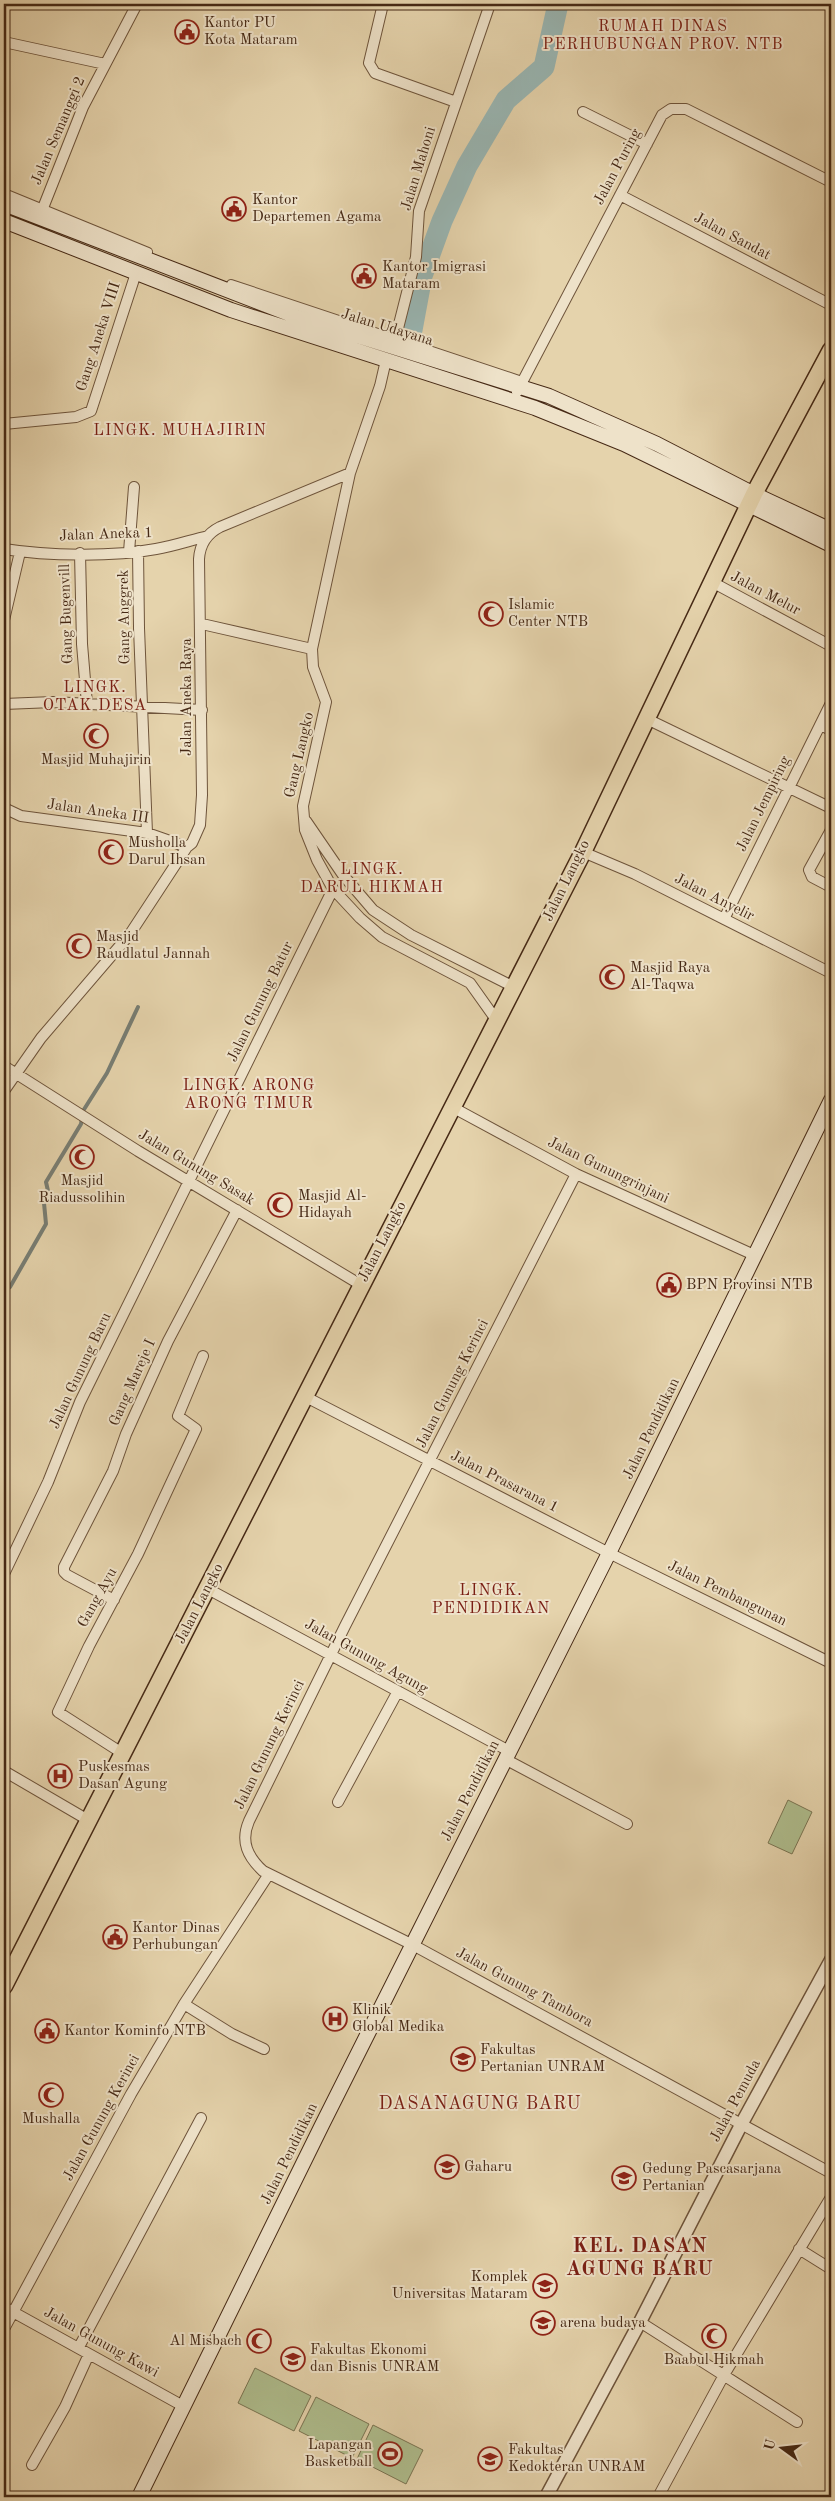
<svg xmlns="http://www.w3.org/2000/svg" width="835" height="2501" viewBox="0 0 835 2501" font-family="'Old Standard TT',serif">
<rect width="100%" height="100%" fill="#e5d3ac"/>
<filter id="stains"><feTurbulence type="fractalNoise" baseFrequency=".004" numOctaves="4"/><feColorMatrix values="0 0 0 0 .2 0 0 0 0 .09 0 0 0 0 .02 0 0 0 .5 -.17"/></filter>
<radialGradient id="worn" r=".72"><stop offset=".6" stop-color="#630" stop-opacity="0"/><stop offset="1" stop-color="#630" stop-opacity=".3"/></radialGradient>
<path fill="#afbe8e" stroke="#7a7452" d="M788 1800 812 1812 792 1854 768 1843Z
M255 2368 311 2396 294 2431 238 2403Z
M316 2397 369 2424 352 2458 299 2431Z
M373 2425 423 2450 406 2484 357 2459Z"/>
<g fill="none" stroke-linecap="round" stroke-linejoin="round">
<path stroke="#787e74" stroke-width="4" d="M4 1291 10 1287 46 1224 44 1203 48 1191 46 1182 81 1124 83 1111 107 1073 138 1007"/>
<path stroke="#99b6b3" stroke-width="21" d="M412 330 422 276 442 221 467 166 506 100 544 67 558 4"/>
<g stroke="#6e543b" stroke-width="10">
<path id="pedestrian" d="M4 193 148 252
M231 284 519 380"/>
</g>
<g stroke="#6e543b" stroke-width="12">
<path id="minor" d="M383 4 369 63 375 73 456 102
M4 42 105 64
M583 112 647 144
M620 195 831 305
M39 218 83 107 137 4
M393 348 416 257 419 211 490 4
M517 392 662 115 671 109H686L831 182
M4 424 76 417 91 411 136 273
M350 473 312 649 313 667 326 702 303 806 305 830 317 860 333 889 360 918 382 937 470 983 497 1021
M4 549C47 556 113 557 156 549 174 546 191 540 208 536
M138 551 139 628 147 833
M129 552 134 487
M80 553 82 644 87 704
M712 582 831 646
M4 620 20 552
M202 624 312 649
M4 704 53 702 202 710
M647 719 831 808
M820 725 831 730
M4 808 21 816 147 833 187 847
M306 821 343 875 373 910 411 935 514 987
M831 830 809 870 812 877 831 887
M583 852 635 874 831 973
M724 919 831 703
M4 1066 138 1151 361 1285
M4 1091 41 1038 130 934 187 847 192 843 200 825 202 795 199 559C200 544 208 533 220 527L350 473 380 386 386 360
M452 1107 576 1174 754 1255
M576 1174 345 1626 249 1821C240 1842 248 1857 263 1871L413 1945 831 2173
M304 1396 609 1553 831 1663
M4 1574 48 1482 80 1402 333 889
M208 1589 509 1751
M114 1600 67 1575 64 1572V1567L113 1471 126 1434 168 1341 237 1210
M122 1753 58 1712 89 1646 138 1554 196 1429 178 1416 203 1356
M505 1759 627 1824
M4 1771 88 1820
M338 1802 398 1691
M184 2004 232 2034 264 2049
M799 2249 831 2269
M4 2307 183 2406
M640 2322 797 2422
M4 2329 131 2094 184 2004 269 1874
M79 2347 201 2118
M32 2465 65 2407 89 2354
M658 2497 724 2375 831 2197"/>
</g>
<g stroke="#6e543b" stroke-width="15">
<path id="tertiary" d="M546 2497 640 2322 742 2123 831 1960"/>
</g>
<g stroke="#462915" stroke-width="16">
<path id="secondary" d="M4 204 297 317 549 396 657 444 754 494 831 530
M4 221 231 310 535 408 624 444 831 545
M139 2497 322 2125 609 1553 831 1100"/>
</g>
<g stroke="#462915" stroke-width="19">
<path id="primary" d="M4 1986 514 987 583 852 754 494 831 350"/>
</g>
<use href="#pedestrian" stroke="#eee2c9" stroke-width="8"/>
<use href="#minor" stroke="#eee2c9" stroke-width="10"/>
<use href="#tertiary" stroke="#eee2c9" stroke-width="12"/>
<use href="#secondary" stroke="#eee2c9" stroke-width="14"/>
<use href="#primary" stroke="#e5d3ac" stroke-width="16"/>
</g>
<defs>
<g id="civic-ring" transform="scale(1.25)"><circle r="9.5" fill="#eee2c9" stroke="#8f2418" stroke-width="1.5"/><path d="M-.6-6.5H3V-4.5H.6V-3L4-1V1h2V6H-6V1h2V-1L-.6-3ZM-1.2 2.5V6h2.4V2.5Z" fill="#8f2418"/></g>
<g id="mosque-ring" transform="scale(1.25)"><circle r="9.5" fill="#eee2c9" stroke="#8f2418" stroke-width="1.5"/><path d="M3.5-4.9A6 6 0 1 0 3.5 4.9A5 5 0 1 1 3.5-4.9Z" fill="#8f2418"/></g>
<g id="hospital-ring" transform="scale(1.25)"><circle r="9.5" fill="#eee2c9" stroke="#8f2418" stroke-width="1.5"/><path d="M-5-5h3v3.5h4V-5h3V5h-3V1.5h-4V5h-3Z" fill="#8f2418"/></g>
<g id="university-ring" transform="scale(1.25)"><circle r="9.5" fill="#eee2c9" stroke="#8f2418" stroke-width="1.5"/><path d="M0-5L7-2L0 1L-7-2ZM-4 1L0 2.5L4 1V4Q0 6-4 4Z" fill="#8f2418"/></g>
<g id="stadium-ring" transform="scale(1.25)"><circle r="9.5" fill="#eee2c9" stroke="#8f2418" stroke-width="1.5"/><path d="M0-5a6.5 5 0 1 0 0 10a6.5 5 0 1 0 0-10ZM-3.5-1.8h7v3.6h-7Z" fill="#8f2418"/></g>
</defs>
<g fill-rule="evenodd">
<use href="#civic-ring" x="187" y="32"/>
<use href="#civic-ring" x="234" y="209"/>
<use href="#civic-ring" x="364" y="276"/>
<use href="#mosque-ring" x="491" y="614"/>
<use href="#mosque-ring" x="96" y="736"/>
<use href="#mosque-ring" x="111" y="852"/>
<use href="#mosque-ring" x="79" y="946"/>
<use href="#mosque-ring" x="612" y="977"/>
<use href="#mosque-ring" x="82" y="1157"/>
<use href="#mosque-ring" x="280" y="1205"/>
<use href="#civic-ring" x="669" y="1285"/>
<use href="#hospital-ring" x="60" y="1776"/>
<use href="#civic-ring" x="115" y="1937"/>
<use href="#hospital-ring" x="335" y="2019"/>
<use href="#civic-ring" x="47" y="2031"/>
<use href="#university-ring" x="463" y="2059"/>
<use href="#mosque-ring" x="51" y="2095"/>
<use href="#university-ring" x="447" y="2167"/>
<use href="#university-ring" x="624" y="2178"/>
<use href="#university-ring" x="545" y="2286"/>
<use href="#university-ring" x="543" y="2323"/>
<use href="#mosque-ring" x="714" y="2336"/>
<use href="#mosque-ring" x="259" y="2341"/>
<use href="#university-ring" x="293" y="2359"/>
<use href="#stadium-ring" x="390" y="2454"/>
<use href="#university-ring" x="490" y="2459"/>
</g>
<g text-anchor="middle" dominant-baseline="central" stroke-width="4" stroke-linejoin="round" paint-order="stroke">
<g font-size="15" fill="#462915" stroke="#eee2c9" text-anchor="start">
<text x="204" y="23">Kantor PU<tspan x="204" dy="17">Kota Mataram</tspan></text>
<text x="252" y="200">Kantor<tspan x="252" dy="17">Departemen Agama</tspan></text>
<text x="382" y="267">Kantor Imigrasi<tspan x="382" dy="17">Mataram</tspan></text>
<text x="508" y="605">Islamic<tspan x="508" dy="17">Center NTB</tspan></text>
<text x="96" y="760" text-anchor="middle">Masjid Muhajirin</text>
<text x="128" y="843">Musholla<tspan x="128" dy="17">Darul Ihsan</tspan></text>
<text x="96" y="937">Masjid<tspan x="96" dy="17">Raudlatul Jannah</tspan></text>
<text x="630" y="968">Masjid Raya<tspan x="630" dy="17">Al-Taqwa</tspan></text>
<text x="82" y="1181" text-anchor="middle">Masjid<tspan x="82" dy="17">Riadussolihin</tspan></text>
<text x="298" y="1196">Masjid Al-<tspan x="298" dy="17">Hidayah</tspan></text>
<text x="686" y="1285">BPN Provinsi NTB</text>
<text x="78" y="1767">Puskesmas<tspan x="78" dy="17">Dasan Agung</tspan></text>
<text x="132" y="1928">Kantor Dinas<tspan x="132" dy="17">Perhubungan</tspan></text>
<text x="352" y="2010">Klinik<tspan x="352" dy="17">Global Medika</tspan></text>
<text x="64" y="2031">Kantor Kominfo NTB</text>
<text x="480" y="2050">Fakultas<tspan x="480" dy="17">Pertanian UNRAM</tspan></text>
<text x="51" y="2119" text-anchor="middle">Mushalla</text>
<text x="464" y="2167">Gaharu</text>
<text x="642" y="2169">Gedung Pascasarjana<tspan x="642" dy="17">Pertanian</tspan></text>
<text x="528" y="2277" text-anchor="end">Komplek<tspan x="528" dy="17">Universitas Mataram</tspan></text>
<text x="560" y="2323">arena budaya</text>
<text x="242" y="2341" text-anchor="end">Al Misbach</text>
<text x="310" y="2350">Fakultas Ekonomi<tspan x="310" dy="17">dan Bisnis UNRAM</tspan></text>
<text x="714" y="2360" text-anchor="middle">Baabul Hikmah</text>
<text x="372" y="2445" text-anchor="end">Lapangan<tspan x="372" dy="17">Basketball</tspan></text>
<text x="508" y="2450">Fakultas<tspan x="508" dy="17">Kedokteran UNRAM</tspan></text>
</g>
<g font-size="15" fill="#462915" stroke="#eee2c9">
<text transform="translate(59 131) rotate(-67)">Jalan Semanggi 2</text>
<text transform="translate(618 167) rotate(-62)">Jalan Puring</text>
<text transform="translate(419 169) rotate(-73)">Jalan Mahoni</text>
<text transform="translate(732 237) rotate(28)">Jalan Sandat</text>
<text transform="translate(387 328) rotate(17)">Jalan Udayana</text>
<text transform="translate(99 337) rotate(-72)">Gang Aneka VIII</text>
<text transform="translate(106 535) rotate(-2)">Jalan Aneka 1</text>
<text transform="translate(765 594) rotate(28)">Jalan Melur</text>
<text transform="translate(67 614) rotate(-92)">Gang Bugenvill</text>
<text transform="translate(125 617) rotate(-91)">Gang Anggrek</text>
<text transform="translate(187 697) rotate(-90)">Jalan Aneka Raya</text>
<text transform="translate(300 755) rotate(-77)">Gang Langko</text>
<text transform="translate(764 804) rotate(-64)">Jalan Jempiring</text>
<text transform="translate(98 812) rotate(8)">Jalan Aneka III</text>
<text transform="translate(567 881) rotate(-64)">Jalan Langko</text>
<text transform="translate(714 898) rotate(27)">Jalan Anyelir</text>
<text transform="translate(261 1002) rotate(-64)">Jalan Gunung Batur</text>
<text transform="translate(196 1168) rotate(31)">Jalan Gunung Sasak</text>
<text transform="translate(608 1171) rotate(26)">Jalan Gunungrinjani</text>
<text transform="translate(383 1242) rotate(-63)">Jalan Langko</text>
<text transform="translate(81 1371) rotate(-65)">Jalan Gunung Baru</text>
<text transform="translate(133 1383) rotate(-66)">Gang Mareje I</text>
<text transform="translate(453 1384) rotate(-63)">Jalan Gunung Kerinci</text>
<text transform="translate(652 1429) rotate(-64)">Jalan Pendidikan</text>
<text transform="translate(504 1482) rotate(27)">Jalan Prasarana 1</text>
<text transform="translate(727 1594) rotate(26)">Jalan Pembangunan</text>
<text transform="translate(98 1598) rotate(-61)">Gang Ayu</text>
<text transform="translate(200 1604) rotate(-63)">Jalan Langko</text>
<text transform="translate(366 1657) rotate(29)">Jalan Gunung Agung</text>
<text transform="translate(270 1745) rotate(-64)">Jalan Gunung Kerinci</text>
<text transform="translate(471 1791) rotate(-63)">Jalan Pendidikan</text>
<text transform="translate(524 1988) rotate(28)">Jalan Gunung Tambora</text>
<text transform="translate(736 2101) rotate(-62)">Jalan Pemuda</text>
<text transform="translate(102 2118) rotate(-61)">Jalan Gunung Kerinci</text>
<text transform="translate(290 2154) rotate(-64)">Jalan Pendidikan</text>
<text transform="translate(101 2343) rotate(29)">Jalan Gunung Kawi</text>
</g>
<g font-size="16" letter-spacing="1" fill="#7a1f14" stroke="#eee2c9">
<text x="663" y="27">RUMAH DINAS<tspan x="663" dy="18">PERHUBUNGAN PROV. NTB</tspan></text>
<text x="180" y="431">LINGK. MUHAJIRIN</text>
<text x="95" y="688">LINGK.<tspan x="95" dy="18">OTAK DESA</tspan></text>
<text x="372" y="870">LINGK.<tspan x="372" dy="18">DARUL HIKMAH</tspan></text>
<text x="249" y="1086">LINGK. ARONG<tspan x="249" dy="18">ARONG TIMUR</tspan></text>
<text x="491" y="1591">LINGK.<tspan x="491" dy="18">PENDIDIKAN</tspan></text>
</g>
<g font-size="18" letter-spacing="1" fill="#7a1f14" stroke="#eee2c9">
<text x="480" y="2104">DASANAGUNG BARU</text>
</g>
<g font-size="20" font-weight="bold" letter-spacing="1" fill="#7a1f14" stroke="#eee2c9">
<text x="640" y="2247">KEL. DASAN<tspan x="640" dy="23">AGUNG BARU</tspan></text>
</g>
</g>
<rect width="835" height="2501" fill="none" stroke="#e5d3ac" stroke-width="20"/>
<rect x="5" y="5" width="825" height="2491" fill="none" stroke="#462915" stroke-width="2.5"/>
<rect x="10" y="10" width="815" height="2481" fill="none" stroke="#462915"/>
<g transform="translate(782 2448) rotate(285)" stroke="#eee2c9" stroke-width="4" paint-order="stroke">
<path d="M0-4L9 19L0 12L-9 19Z" fill="#462915"/>
<text y="-8" font-size="14" font-weight="bold" text-anchor="middle" fill="#462915">U</text>
</g>
<rect width="100%" height="100%" filter="url(#stains)"/>
<rect width="100%" height="100%" fill="url(#worn)"/>
</svg>
